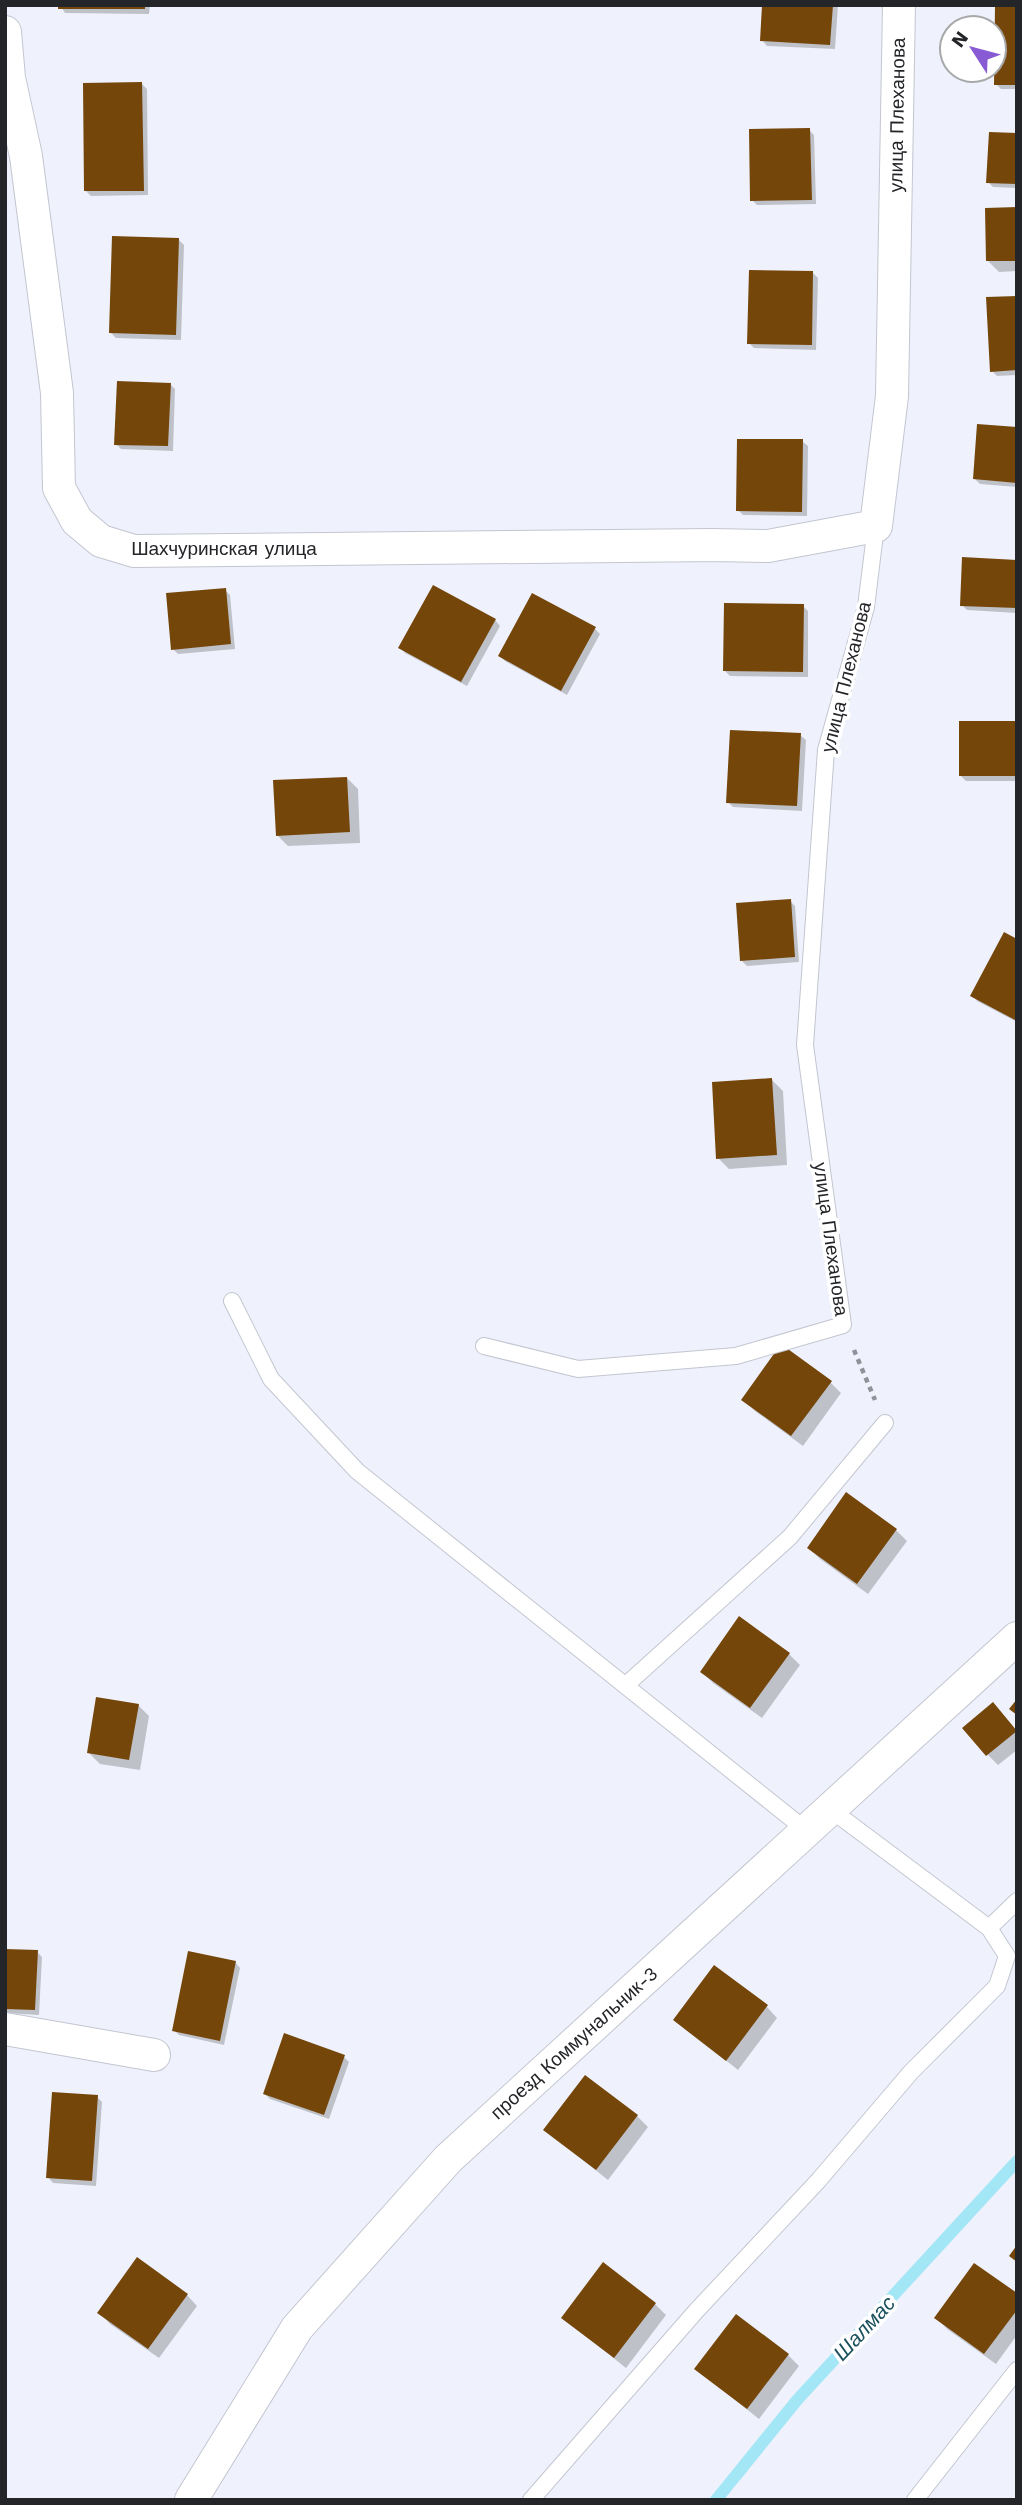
<svg xmlns="http://www.w3.org/2000/svg" width="1022" height="2505" viewBox="0 0 1022 2505" font-family="'Work Sans',sans-serif">
<rect width="100%" height="100%" fill="#eff2fc"/>
<path fill="#0003" d="M60 5H150L149 14 65 13Z
M764 5H838L835 49 767 46 762 40Z
M1017 8V89H1001L996 84Z
M142 84 147 89 148 195 91 196 86 191Z
M809 130 814 135 816 204 757 205 752 200Z
M1017 135V188L993 187 988 182Z
M1017 209V271L999 272 988 261Z
M179 240 184 245 181 340 116 338 110 332Z
M813 273 818 278 816 350 754 348 749 343Z
M1017 298V375L997 376 992 371Z
M170 384 175 389 173 451 121 449 116 444Z
M1017 429V487L980 484 975 479Z
M802 441 808 446 807 516 743 515 738 510Z
M1017 561V613L967 610 962 605Z
M225 590 230 595 235 649 178 654 173 649Z
M803 606 808 611V677L730 676 725 671Z
M495 620 500 626 467 686 405 653 400 647Z
M595 629 600 634 567 695 505 661 500 656Z
M1017 723V781H966L961 776Z
M800 735 806 740 802 811 733 807 728 802Z
M347 778 358 789 360 843 288 846 277 835Z
M790 901 795 906 799 962 747 966 741 960Z
M1017 941V1022L977 1001 972 995Z
M772 1080 783 1091 787 1165 729 1169 718 1158Z
M830 1382 841 1393 803 1446 755 1411 744 1400Z
M896 1530 907 1541 868 1594 820 1559 809 1548Z
M789 1654 800 1665 762 1718 713 1683 702 1672Z
M138 1705 149 1716 140 1770 100 1764 89 1753Z
M1017 1731V1750L998 1765 987 1754Z
M5 1951 37 1952 42 1957 39 2015 5 2013Z
M235 1962 240 1968 224 2045 179 2035 174 2030Z
M767 2007 777 2018 738 2070 675 2020Z
M344 2057 349 2062 329 2119 270 2099 265 2094Z
M97 2097 102 2102 96 2186 53 2183 48 2177Z
M637 2116 648 2127 608 2180 545 2130Z
M187 2295 197 2306 159 2358 110 2324 100 2313Z
M1017 2295V2335L996 2364 947 2329 937 2318Z
M655 2304 666 2315 626 2368 563 2318Z
M788 2355 799 2366 759 2419 696 2369Z"/>
<g fill="none" stroke-linecap="round" stroke-linejoin="round">
<path stroke="#a3e6f6" stroke-width="12" d="M716 2500 798 2399 1017 2161"/>
</g>
<path fill="#75460a" d="M58 5H145V9H58Z
M762 5H833L830 45 760 41Z
M995 6H1017V85H994Z
M142 82 144 191H84L83 83Z
M810 128 812 200 750 201 749 129Z
M989 132 1017 133V184L986 183Z
M1017 207V261H986L985 208Z
M112 236 179 238 176 335 109 333Z
M749 270 813 271 812 345 747 344Z
M1017 296V370L990 372 986 297Z
M117 381 171 383 168 446 114 445Z
M977 424 1017 427V483L973 479Z
M737 439H803L802 512 736 511Z
M962 557 1017 560V608L960 606Z
M433 585 496 619 461 682 398 648Z
M226 588 231 644 171 650 166 593Z
M532 593 596 627 561 691 498 656Z
M724 603 804 604 803 672 723 671Z
M959 721H1017V776H959Z
M730 730 801 733 797 806 726 803Z
M347 777 350 832 276 836 273 780Z
M791 899 795 957 740 961 736 903Z
M1004 932 1017 939V1021L970 996Z
M772 1078 777 1155 716 1159 712 1082Z
M781 1344 832 1381 791 1436 741 1400Z
M846 1492 897 1529 857 1584 807 1548Z
M739 1616 790 1653 750 1708 700 1672Z
M96 1697 139 1704 129 1760 87 1753Z
M1017 1699V1715L1009 1709Z
M993 1702 1017 1731 986 1756 962 1728Z
M5 1949 38 1950 35 2010 5 2009Z
M188 1951 236 1961 220 2041 172 2031Z
M714 1965 768 2005 726 2061 673 2020Z
M284 2033 345 2055 324 2115 263 2094Z
M585 2075 638 2115 596 2170 543 2130Z
M52 2092 98 2095 92 2181 46 2178Z
M1017 2245V2262L1009 2256Z
M137 2257 188 2294 148 2349 97 2313Z
M603 2262 656 2303 614 2358 561 2318Z
M974 2263 1017 2293V2310L984 2354 934 2318Z
M736 2314 789 2354 747 2409 694 2369Z"/>
<g fill="none" stroke-linecap="round" stroke-linejoin="round">
<g stroke="#c3c6d0" stroke-width="18">
<path id="service" d="M232 1301 271 1379 357 1471 807 1831
M484 1346 578 1369 736 1356 843 1325 805 1045 826 750 866 607 876 526
M626 1685 790 1537 885 1423
M989 1928 1017 1901
M531 2500 697 2310 818 2181 911 2072 997 1986 1007 1956 989 1928 830 1809
M915 2500 1017 2370"/>
</g>
<g stroke="#c3c6d0" stroke-width="34">
<path id="minor" d="M5 32 9 78 26 156 57 393 59 488 77 521 101 541 134 551 713 545 768 546 876 526 892 396 899 5
M5 2029 154 2055
M191 2500 297 2328 448 2159 1017 1638"/>
</g>
<path stroke="#909299" stroke-width="4.5" stroke-dasharray="5 5" stroke-linecap="butt" d="M854 1350 875 1400"/>
<use href="#service" stroke="#fff" stroke-width="16"/>
<use href="#minor" stroke="#fff" stroke-width="32"/>
</g>
<g text-anchor="middle" dominant-baseline="central" stroke-width="7" stroke-linejoin="round" paint-order="stroke">
<g font-size="19" fill="#242528" stroke="#fff">
<text transform="translate(897 115) rotate(-89)">улица Плеханова</text>
<text x="224" y="548">Шахчуринская улица</text>
<text transform="translate(846 677) rotate(-76)">улица Плеханова</text>
<text transform="translate(831 1239) rotate(82)">улица Плеханова</text>
<text transform="translate(574 2043) rotate(-42)">проезд Коммунальник-3</text>
</g>
<g font-size="21" font-style="italic" fill="#1b515d" stroke="#fff">
<text transform="translate(864 2328) rotate(-47)">Шалмас</text>
</g>
</g>
<rect width="1022" height="2505" fill="none" stroke="#242528" stroke-width="14"/>
<g transform="translate(973 49) rotate(306)"><circle r="33" fill="#ffffff" stroke="#a7a8a9" stroke-width="2"/>
<path d="M0-5L12 26L0 18L-12 26Z" fill="#885ad3"/>
<text y="-10" font-size="19" font-weight="bold" text-anchor="middle" fill="#242528">N</text>
</g>
</svg>
